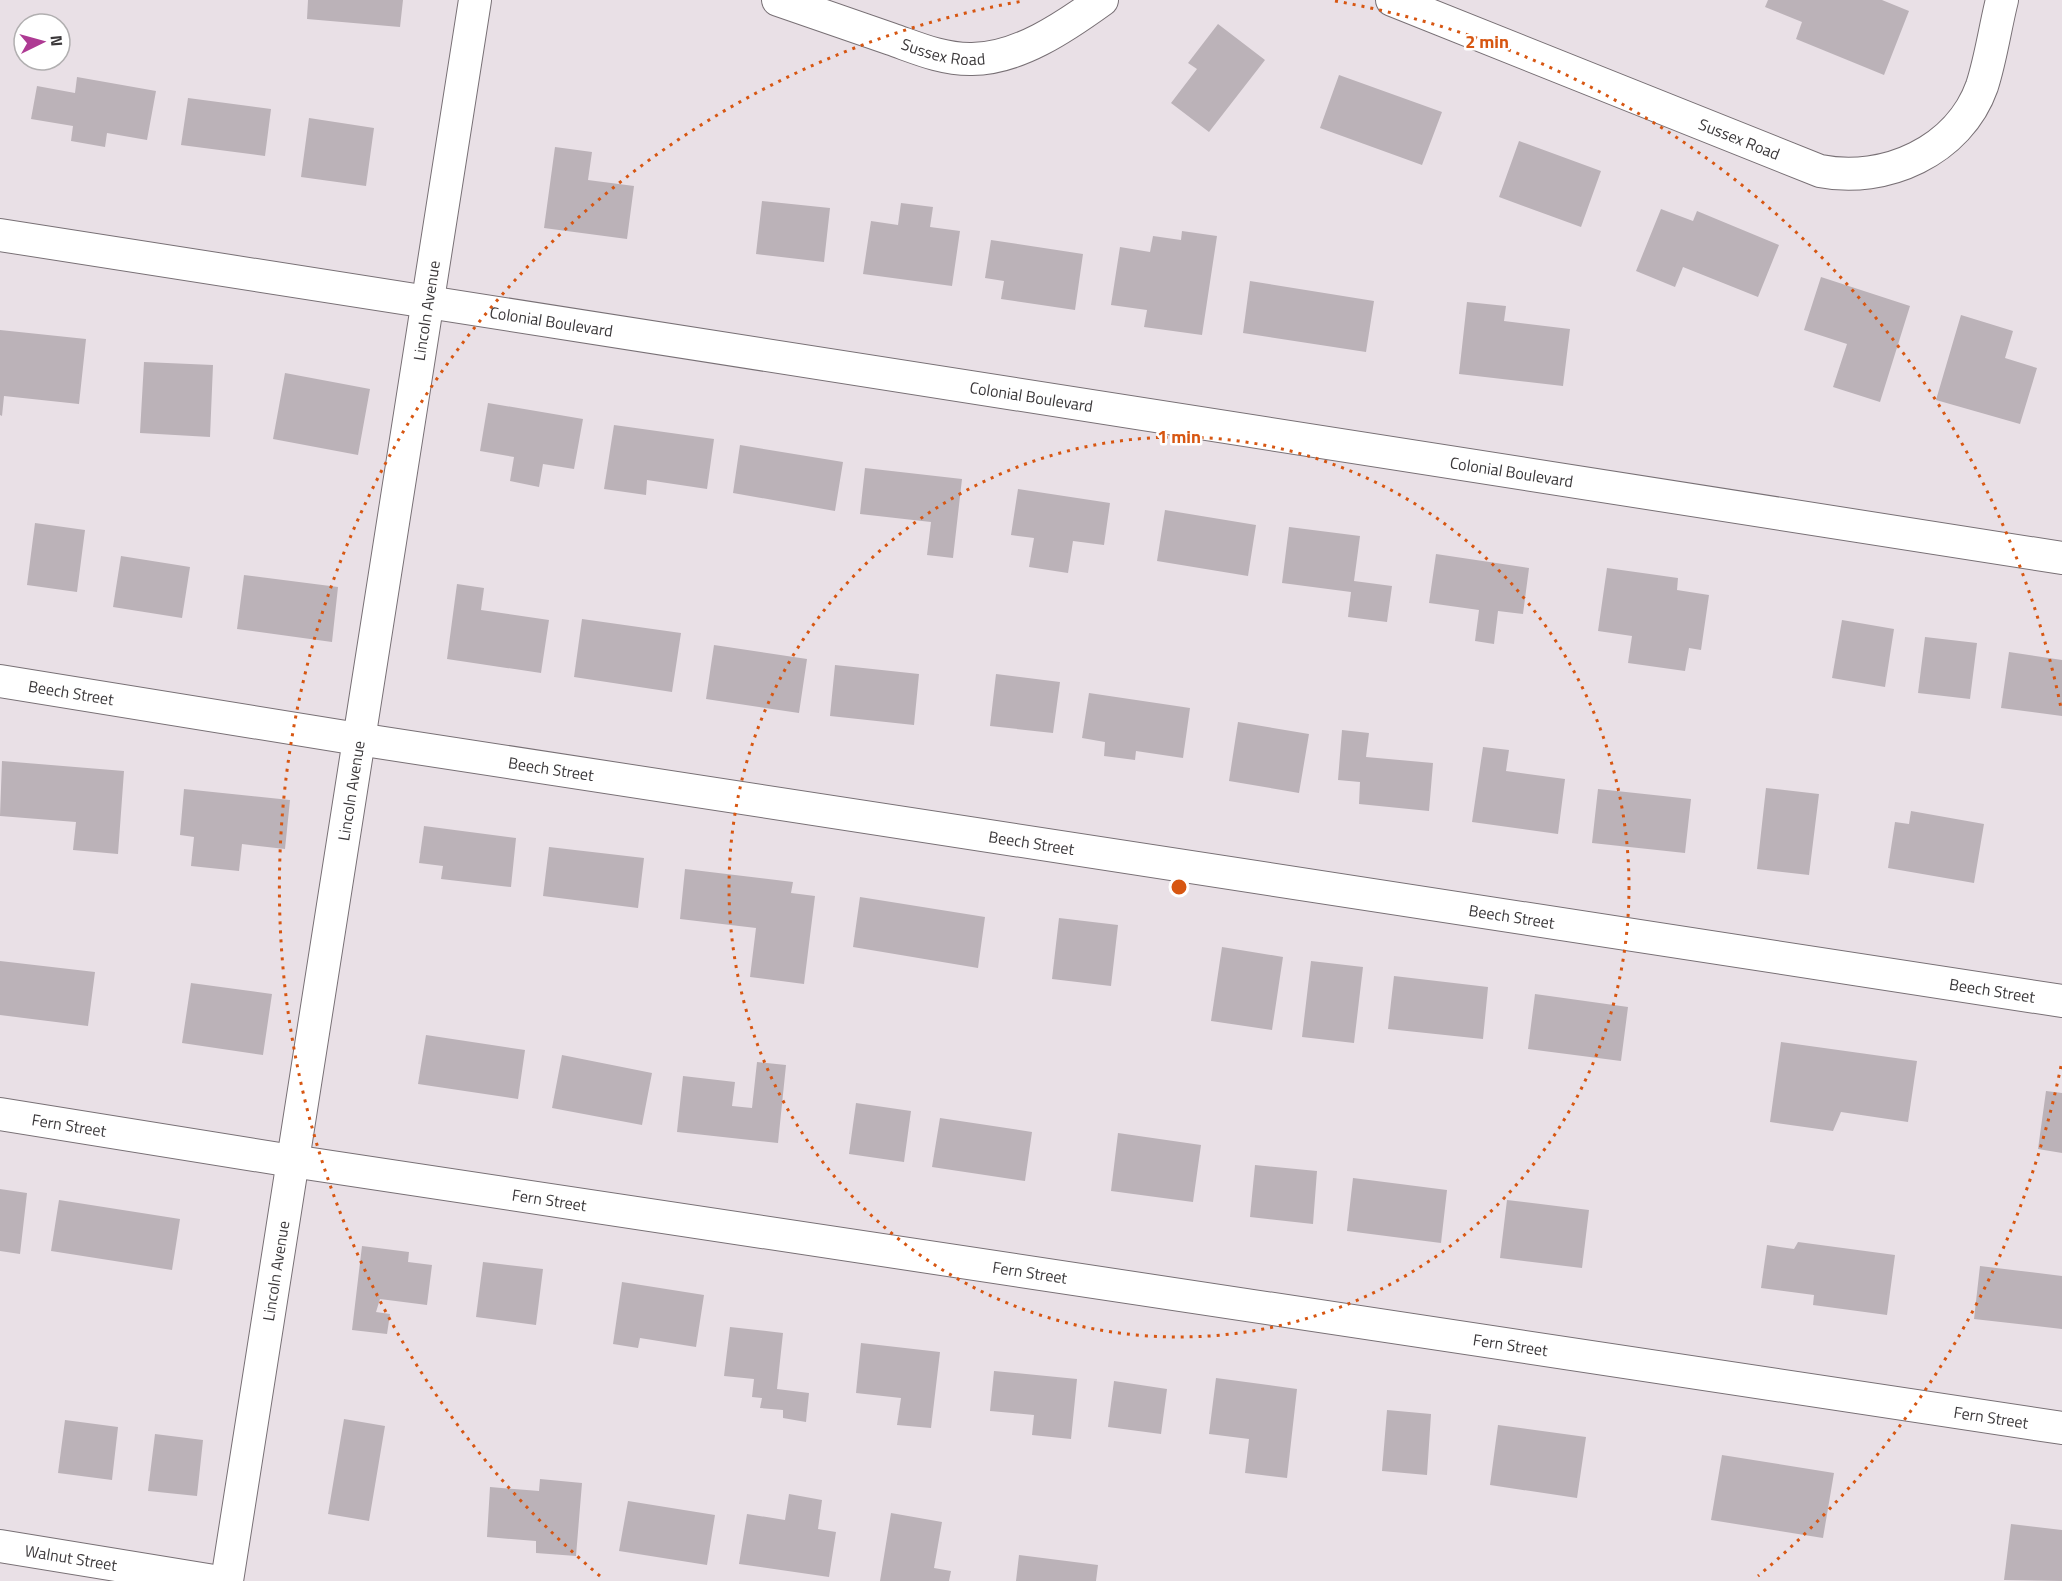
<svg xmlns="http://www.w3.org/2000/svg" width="2062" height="1581" viewBox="0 0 2062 1581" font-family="'Titillium Web',sans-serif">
<rect width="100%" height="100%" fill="#e9e0e6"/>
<path fill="#bbb2b8" d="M308 0H403L400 27 307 19Z
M1768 0H1882L1909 11 1884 75 1796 39 1802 22 1765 7Z
M1218 24 1265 60 1209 132 1171 103 1197 69 1188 63Z
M1339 75 1442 112 1422 165 1320 128Z
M77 77 156 91 147 140 107 133 105 147 71 141 73 126 31 119 37 86 75 93Z
M188 98 271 109 265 156 181 145Z
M309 118 374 128 366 186 301 177Z
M1519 141 1601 171 1581 227 1499 197Z
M555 147 592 152 588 180 634 186 627 239 544 228Z
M762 201 830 208 824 262 756 254Z
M901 203 933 207 930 227 960 231 952 286 863 274 871 221 898 225Z
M1661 209 1693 221 1697 211 1779 245 1758 297 1683 267 1675 287 1636 271Z
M1182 231 1217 236 1202 335 1144 327 1147 310 1111 305 1120 247 1150 252 1153 236 1181 240Z
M991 240 1083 254 1075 310 1001 299 1004 281 985 278Z
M1821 277 1910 306 1880 402 1833 387 1847 344 1804 330Z
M1250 281 1374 301 1366 352 1243 333Z
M1467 302 1506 306 1504 321 1570 329 1563 386 1459 374Z
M1961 315 2013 331 2005 358 2037 368 2020 424 1936 400Z
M0 330 86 339 79 404 4 396 2 416 0 415Z
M144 362 213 365 210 437 140 433Z
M285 373 370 389 358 455 273 439Z
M488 403 583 419 574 469 543 464 539 487 510 481 514 457 480 451Z
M614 425 714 439 707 489 647 480 646 495 604 489Z
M740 445 843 462 835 511 733 493Z
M865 468 962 479 953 558 927 555 931 522 860 514Z
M1018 489 1110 503 1104 545 1073 541 1068 573 1029 567 1034 538 1011 535Z
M1165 510 1256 525 1248 576 1157 561Z
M35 523 85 530 77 592 27 585Z
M1289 527 1360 536 1354 581 1392 586 1387 622 1348 617 1351 592 1282 583Z
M1436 554 1529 568 1523 614 1498 611 1494 644 1475 641 1479 610 1429 603Z
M121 556 190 567 182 618 113 607Z
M1607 568 1678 578 1677 590 1709 595 1701 650 1689 648 1685 671 1628 663 1632 636 1598 631Z
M244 575 338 587 332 642 237 629Z
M457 584 484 588 481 610 549 620 541 673 447 659Z
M582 619 681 633 672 692 574 677Z
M1842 620 1894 629 1885 687 1832 678Z
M1925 637 1977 643 1970 699 1918 693Z
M714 645 807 659 799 713 706 699Z
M2009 652 2062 660V716L2001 708Z
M835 665 919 674 914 725 830 716Z
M996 674 1060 682 1053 733 990 726Z
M1089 693 1190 708 1183 758 1136 751 1135 760 1104 756 1105 742 1082 738Z
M1238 722 1309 734 1299 793 1229 781Z
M1342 730 1369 733 1366 757 1433 763 1429 811 1359 804 1360 782 1338 780Z
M1483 747 1509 750 1506 771 1565 779 1558 834 1472 822Z
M2 761 124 771 118 854 73 850 76 822 0 816Z
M1766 788 1819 794 1809 875 1757 869Z
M184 789 290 800 285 849 242 844 239 871 191 866 194 837 180 835Z
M1598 789 1691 799 1685 853 1592 843Z
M1911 811 1984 824 1974 883 1888 868 1895 822 1909 824Z
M424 826 516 838 511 887 441 879 443 866 419 863Z
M549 847 644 858 638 908 543 896Z
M685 869 793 882 791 893 815 896 804 984 750 977 756 928 680 919Z
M860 897 985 917 978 968 853 947Z
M1059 918 1118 925 1111 986 1052 979Z
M1222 947 1283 957 1272 1030 1211 1021Z
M0 961 95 972 88 1026 0 1015Z
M1311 961 1363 967 1354 1043 1302 1037Z
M1394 976 1488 987 1483 1039 1388 1029Z
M191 983 272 994 263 1055 182 1043Z
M1535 994 1628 1007 1621 1061 1528 1049Z
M426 1035 525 1050 518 1099 418 1084Z
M1781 1042 1917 1061 1908 1122 1841 1112 1833 1131 1770 1122Z
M562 1055 652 1073 642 1125 552 1108Z
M757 1062 786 1065 778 1143 677 1132 683 1076 735 1082 732 1106 752 1108Z
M2046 1091 2062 1093V1153L2038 1149Z
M856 1103 911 1111 904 1162 849 1154Z
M940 1118 1032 1132 1025 1181 932 1167Z
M1118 1133 1201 1145 1193 1202 1111 1191Z
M1255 1165 1317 1171 1313 1224 1250 1217Z
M1353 1178 1447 1190 1441 1243 1347 1231Z
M0 1189 27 1193 20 1254 0 1251Z
M59 1200 180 1219 172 1270 51 1251Z
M1507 1200 1589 1210 1582 1268 1500 1258Z
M1798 1242 1895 1255 1887 1315 1813 1305 1814 1295 1761 1288 1767 1245 1794 1249Z
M362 1246 409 1252 408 1262 432 1265 427 1305 380 1299 376 1312 390 1314 387 1334 352 1330Z
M483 1262 543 1269 536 1325 476 1317Z
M1980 1266 2062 1276V1329L1974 1319Z
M622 1282 704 1295 696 1347 640 1338 638 1348 613 1344Z
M730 1327 783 1333 777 1389 809 1393 806 1422 783 1418V1410L760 1408 762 1398 752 1397 754 1379 724 1376Z
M861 1343 940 1352 931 1428 897 1425 901 1398 856 1393Z
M994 1371 1077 1379 1071 1439 1032 1435 1034 1415 990 1411Z
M1216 1378 1297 1389 1287 1478 1245 1473 1249 1439 1209 1434Z
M1114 1381 1167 1389 1161 1434 1108 1427Z
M1387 1410 1431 1414 1427 1475 1382 1471Z
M344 1419 385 1426 369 1521 328 1514Z
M65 1420 118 1427 112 1480 58 1473Z
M1498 1425 1586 1437 1577 1498 1490 1485Z
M155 1434 203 1440 197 1496 148 1491Z
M1722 1455 1834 1473 1823 1538 1711 1520Z
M540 1479 582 1483 576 1556 536 1553V1541L487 1537 490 1487 539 1491Z
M789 1494 822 1500 818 1529 836 1532 829 1577 739 1564 747 1514 785 1520Z
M628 1501 715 1515 707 1565 619 1551Z
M891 1513 942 1522 934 1568 951 1571 949 1581H880Z
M2011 1524 2062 1530V1581L2004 1580Z
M1019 1555 1098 1565 1096 1581H1016Z"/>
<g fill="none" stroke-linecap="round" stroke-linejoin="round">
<g stroke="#787075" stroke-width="34">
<g id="street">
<path id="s1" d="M778 0C815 13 853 26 891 39 917 48 941 59 970 59 1017 60 1066 26 1102 0"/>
<path id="s2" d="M1392 0 1820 171C1885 184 1959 151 1982 86 1991 58 1995 28 2002 0"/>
<path id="s3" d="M0 235 2062 558"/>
<path id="s4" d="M0 681 358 739 2062 1001"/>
<path id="s5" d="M0 1114 292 1161 2062 1428"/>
<path id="s6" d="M0 1546 214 1581"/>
<path id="s7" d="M227 1581 475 0"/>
</g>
</g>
<use href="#street" stroke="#fff" stroke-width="32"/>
</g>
<g fill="none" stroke="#d75611" stroke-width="3" stroke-dasharray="3 6">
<circle cx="1179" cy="887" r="450"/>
<path d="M2061 1066A900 900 0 0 1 1758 1576M600 1576A900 900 0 0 1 1023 1M1335 1A900 900 0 0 1 2061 708"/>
</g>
<g text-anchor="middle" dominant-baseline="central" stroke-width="5" stroke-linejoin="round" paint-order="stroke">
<g font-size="16" fill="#3b383a" stroke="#fff">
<text stroke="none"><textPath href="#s1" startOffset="174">Sussex Road</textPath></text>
<text stroke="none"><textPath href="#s2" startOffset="374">Sussex Road</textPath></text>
<text stroke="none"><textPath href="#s7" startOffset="1286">Lincoln Avenue</textPath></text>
<text stroke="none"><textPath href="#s3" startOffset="558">Colonial Boulevard</textPath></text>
<text stroke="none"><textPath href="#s3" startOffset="1044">Colonial Boulevard</textPath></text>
<text stroke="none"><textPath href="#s3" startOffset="1530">Colonial Boulevard</textPath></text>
<text stroke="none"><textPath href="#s4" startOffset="72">Beech Street</textPath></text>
<text stroke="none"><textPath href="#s4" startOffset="558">Beech Street</textPath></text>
<text stroke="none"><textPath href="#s7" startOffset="800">Lincoln Avenue</textPath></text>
<text stroke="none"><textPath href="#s4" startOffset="1044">Beech Street</textPath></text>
<text stroke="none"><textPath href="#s4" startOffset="1530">Beech Street</textPath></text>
<text stroke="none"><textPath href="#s4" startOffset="2016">Beech Street</textPath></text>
<text stroke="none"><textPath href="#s5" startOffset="70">Fern Street</textPath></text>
<text stroke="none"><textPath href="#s5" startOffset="556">Fern Street</textPath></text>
<text stroke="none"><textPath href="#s7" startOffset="314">Lincoln Avenue</textPath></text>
<text stroke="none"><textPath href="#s5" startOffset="1042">Fern Street</textPath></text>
<text stroke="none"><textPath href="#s5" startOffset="1528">Fern Street</textPath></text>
<text stroke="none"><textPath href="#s5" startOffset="2014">Fern Street</textPath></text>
<text stroke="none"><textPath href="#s6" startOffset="72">Walnut Street</textPath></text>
</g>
</g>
<circle cx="1179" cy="887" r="9" fill="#d75611" stroke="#fff" stroke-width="3"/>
<g font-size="18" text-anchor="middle" font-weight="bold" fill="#d75611" stroke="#fff" stroke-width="5" stroke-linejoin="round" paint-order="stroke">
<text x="1487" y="48">2 min</text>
<text x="1179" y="443">1 min</text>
</g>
<g transform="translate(42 42) rotate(85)"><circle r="28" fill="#ffffff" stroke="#b1afb0" stroke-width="1.5"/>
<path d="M0-4.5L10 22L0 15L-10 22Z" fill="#ae3a93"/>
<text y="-9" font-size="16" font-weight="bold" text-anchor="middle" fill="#3b383a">N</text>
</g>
</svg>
